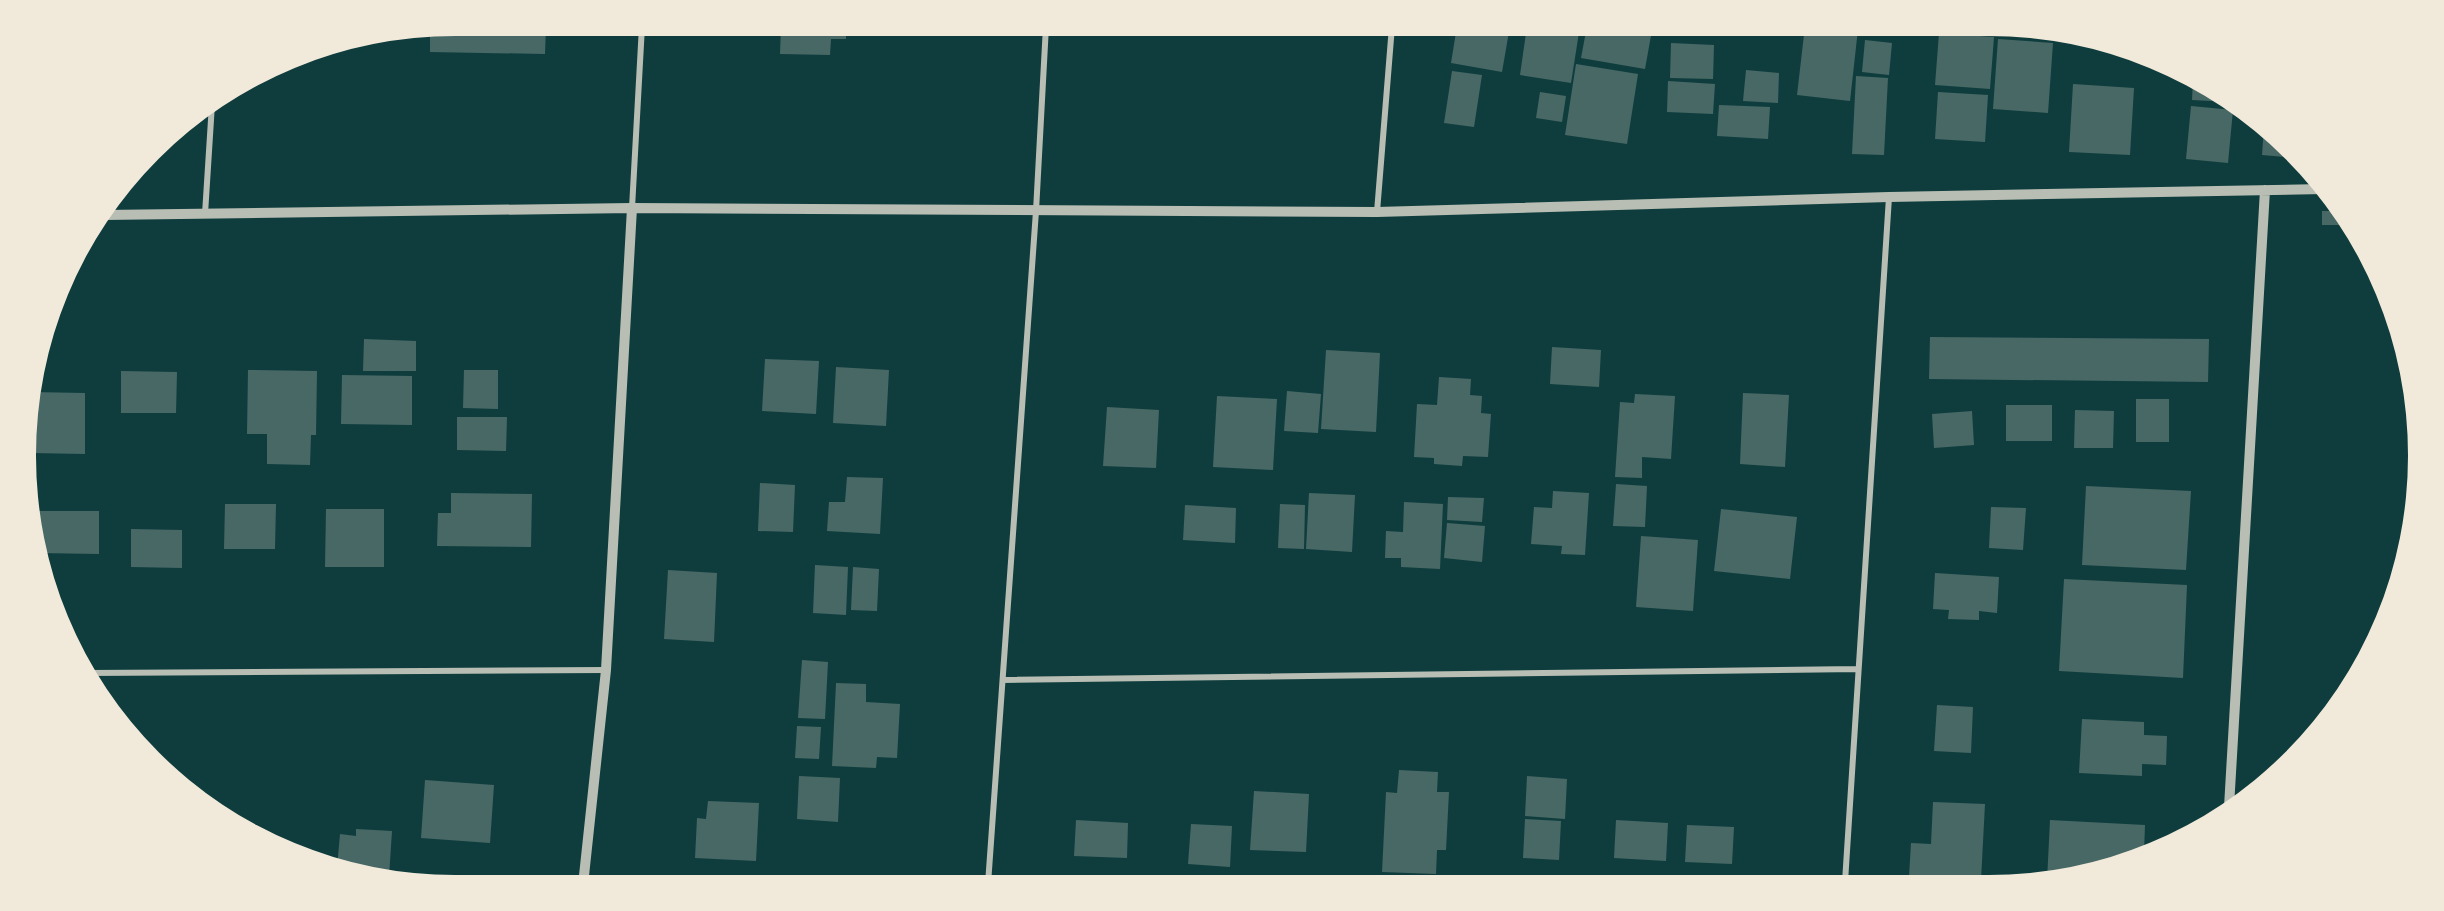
<svg xmlns="http://www.w3.org/2000/svg" width="2444" height="911" viewBox="0 0 2444 911" font-family="Figtree,sans-serif">
<rect width="100%" height="100%" fill="#0f3d3e"/>
<path fill="#486865" d="M455 26H546L545 54 430 52V30Z
M781 26H846V39H831L830 55 780 54Z
M1457 26H1510L1502 72 1451 63Z
M1527 26H1580L1571 83 1520 75Z
M1587 26H1624L1652 30 1645 69 1581 58Z
M1805 26 1858 29 1850 101 1797 95Z
M1879 26H1917V36L1878 34Z
M1939 33 1994 37 1990 89 1935 85Z
M1998 39 2053 43 2048 113 1993 109Z
M1865 40 1892 43 1889 75 1862 72Z
M1671 43 1714 45 1713 79 1670 78Z
M1576 64 1638 74 1627 144 1565 135Z
M1746 70 1779 73 1778 103 1743 101Z
M1452 71 1482 75 1474 127 1444 123Z
M1856 76 1888 78 1884 155 1852 154Z
M2193 78 2230 102 2192 100Z
M1668 81 1715 84 1713 114 1667 112Z
M2073 84 2134 88 2130 155 2069 152Z
M1540 92 1566 96 1562 122 1536 118Z
M1938 92 1988 95 1985 142 1935 139Z
M1719 105 1770 107 1768 139 1717 136Z
M2191 106 2233 110 2228 163 2186 159Z
M2264 127 2297 158 2262 155Z
M2322 211H2340L2347 225H2322Z
M1930 337 2209 339 2208 382 1929 379Z
M364 339 416 341V371H363Z
M1552 347 1601 350 1599 387 1550 384Z
M1326 350 1380 353 1376 432 1321 429Z
M765 359 819 361 816 414 762 411Z
M836 367 889 370 886 426 833 423Z
M248 370 317 371 316 435H311L310 465 267 464V434H247Z
M464 370H498V409L463 408Z
M121 371 177 372 176 413H121Z
M342 375 412 376V425L341 424Z
M1439 377 1471 379 1470 395 1482 396 1481 413 1491 414 1488 457 1463 456 1462 466 1434 464V458L1414 457 1417 404 1437 405Z
M1287 391 1321 394 1318 433 1284 431Z
M31 392 85 393V454L31 453Z
M1743 393 1789 395 1785 467 1740 464Z
M1635 394 1675 396 1671 459 1642 457V478L1615 477 1620 402 1634 403Z
M1217 396 1277 399 1273 470 1213 467Z
M2136 399H2169V442H2136Z
M2006 405H2052V441H2006Z
M1107 407 1159 410 1156 468 1103 466Z
M2075 410 2114 411 2113 448H2074Z
M1972 411 1974 445 1934 448 1932 414Z
M457 417H507L506 451 457 450Z
M847 477 883 478 880 534 827 531 829 502H845Z
M760 483 795 485 793 532 758 531Z
M1616 484 1647 486 1645 527 1613 526Z
M2086 486 2191 491 2186 570 2082 565Z
M1553 491 1589 493 1585 555 1561 554 1562 546 1531 544 1534 507 1552 508Z
M451 493 532 494 531 547 437 546 438 513H451Z
M1309 493 1355 495 1352 552 1306 549Z
M1448 497 1484 498 1482 522 1447 520Z
M1404 502 1443 504 1440 569 1401 567V558H1385L1386 531 1403 532Z
M225 504H276L275 549H224Z
M1280 504 1305 505 1304 549 1278 548Z
M1185 505 1236 508 1235 543 1183 540Z
M1991 507 2026 508 2023 550 1989 548Z
M326 509H384V567H325Z
M1721 509 1797 517 1790 579 1714 571Z
M34 511H99V554L38 553 34 540Z
M1447 523 1485 526 1482 562 1444 558Z
M131 529 182 530V568L131 567Z
M1641 536 1698 540 1693 611 1636 607Z
M815 565 848 567 846 615 813 613Z
M853 567 879 569 877 611 851 610Z
M668 570 717 573 714 642 664 639Z
M1935 573 1999 577 1997 613 1979 611V620L1948 619 1949 610 1933 609Z
M2064 579 2187 585 2183 678 2059 671Z
M802 660 828 662 825 719 798 718Z
M836 683 866 684V702L900 704 897 758 877 757 876 768 832 766Z
M1937 705 1973 707 1971 753 1934 751Z
M2082 719 2144 722V735L2167 736 2166 765 2142 764V776L2079 773Z
M797 726 821 727 819 759 795 758Z
M1399 770 1438 772 1437 792H1449L1446 850H1437L1436 874 1382 872 1386 792 1397 793Z
M799 776 840 778 838 822 797 819Z
M1527 776 1567 779 1565 819 1525 816Z
M425 780 494 785 490 843 421 838Z
M1254 791 1309 794 1306 852 1250 850Z
M708 801 759 803 756 861 695 858 697 818 706 819Z
M1933 802 1985 804 1981 880 1909 877 1911 843 1931 844Z
M1525 819 1561 821 1559 860 1523 858Z
M1076 820 1128 823 1127 858 1074 856Z
M1616 820 1668 823 1666 861 1614 858Z
M2050 820 2145 825 2144 852 2047 881Z
M1191 824 1232 826 1230 867 1188 864Z
M1687 825 1734 827 1732 864 1685 862Z
M356 829 392 831 389 877 337 868 340 834 356 836Z
M805 880 847 882V885H804Z"/>
<g fill="none" stroke-linecap="round" stroke-linejoin="round">
<path stroke="#b8beb3" stroke-width="6" d="M632 208 642 26
M1377 212 1392 26
M205 214 212 104
M86 673 606 670
M1003 680 1857 669
M1845 882 1889 197
M988 884 1036 211 1046 26"/>
<path stroke="#b8beb3" stroke-width="10" d="M104 215 632 208 1377 212 1889 197 2324 189
M2229 807 2265 190
M583 885 606 670 632 208"/>
</g>
<path d="M0 0H2444V911H0ZM455 36H1989A419 419 0 0 1 2408 455V456A419 419 0 0 1 1989 875H455A419 419 0 0 1 36 456V455A419 419 0 0 1 455 36Z" fill="#f1e9da" fill-rule="evenodd"/>
</svg>
